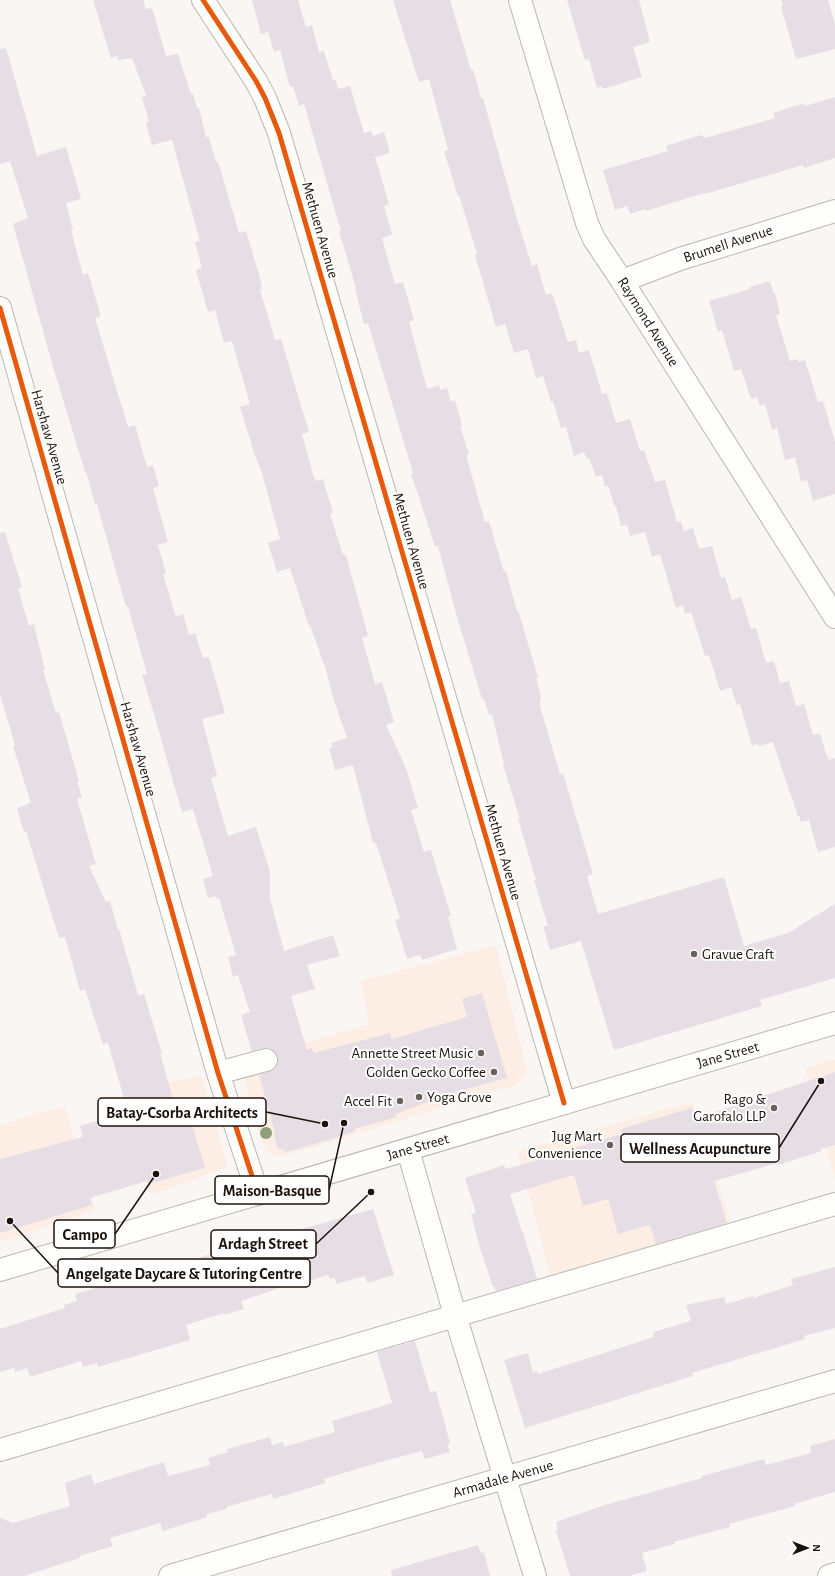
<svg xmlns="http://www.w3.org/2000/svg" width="835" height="1576" viewBox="0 0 835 1576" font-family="'Alegreya Sans',sans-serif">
<rect width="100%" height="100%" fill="#f9f6f3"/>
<path fill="#fceee4" d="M496 945 528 1073 516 1085 281 1157 267 1152 262 1142 242 1071 238 1063 369 1024 361 981Z
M835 1059V1179L805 1068Z
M201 1075 228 1167 151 1195 122 1095Z
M692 1102 736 1239 556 1297 517 1151Z
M65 1106 95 1210 0 1242V1125Z"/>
<path fill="#e7dee5" d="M93 0H143L146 9 152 8 166 56 178 54 191 94 193 93 197 108H199L206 137H209L216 162 218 161 239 233 246 231 260 278 262 289 260 290 275 340 281 339 309 432 302 434 314 478H315L316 481 323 479 333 513 330 514 343 555H346L368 636 362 638 375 684 382 682 394 722 386 725 405 766 410 781 418 808 411 810 424 852 431 850 451 916 448 917 457 949 422 960 420 955 407 959 395 920 400 918 376 843H373L353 765 335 770 329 748 333 747 331 743 347 738 334 701 326 670 310 625 309 626 290 568 277 572 268 543 280 539 262 473 255 456 240 407 250 404 232 341 224 343 215 310 208 312 196 270 202 268 195 242 200 241 172 140 152 145 146 123 149 122 142 97 146 96 132 58 118 60 117 56 111 58Z
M252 0H298L306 27 312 25 319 52 324 51 333 81 336 80 338 89 350 86 364 133 371 131 373 136 384 132 390 153 375 157 389 204 384 206 392 234 382 238 395 284 403 282 414 320 409 322 427 389 439 385 440 390 447 388 451 402 455 400 462 425 460 426 469 454 466 455 485 522 489 521 504 572 506 571 517 611 518 610 538 677 536 678 541 698 540 699V706L560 774 563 773 593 874 587 876 598 914 724 877 744 946 788 933 835 904V978L760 1000 762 1006 614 1050 581 941 550 950 543 926H548L534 880H536L518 819H520L503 765H504L492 714 489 715 484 699H482L457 617 438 546 435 547 419 497 411 474 413 473 368 323 364 324 355 289 356 288 339 231H341L304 104 299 106 293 86 290 87 280 50 274 52 268 32 261 34Z
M393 0H450L471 70 473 69 481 98H483L517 219 532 266 537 264 546 295 552 293 568 342 576 340 579 353 589 350 602 394 607 393 616 423 630 419 640 451 644 450 655 482 665 480 677 522 681 521 684 531 693 528 699 549 712 546 721 578 725 577 732 600 741 597 751 629 756 628 766 663 774 661 780 683 789 681 796 706 804 704 813 735 820 733 827 757 828 756 829 760 835 758V847L818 852 809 820 801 822 799 816H798L773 742 759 746 758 744 752 746 740 704 737 705 731 687 720 691 709 655 705 656 691 612 685 614 683 605 676 608 660 554 652 557 645 532 630 536 627 525 621 526 616 506 615 507 608 486 605 487 602 475 596 477 589 458 587 459 584 452 574 456 566 427 561 428 553 401 551 402 543 376 536 378 528 349 514 353 505 324 496 327 475 255 477 254 459 195 458 196 444 151 448 150 429 79 419 82Z
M567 0H639L650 42 633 47 642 77 603 89 602 86 597 88 589 59 585 60Z
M781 0H828L835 24V49L796 59 781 7 783 6Z
M6 48 37 156 66 147 73 171 81 199 66 203 73 229 71 230 83 275 88 273 101 316 95 318 128 427 135 425 147 467 153 465 159 486 153 488 168 542 158 545 166 573 163 574 176 617 183 614 189 635 195 633 203 658 209 657 225 713 202 719 217 776 211 778 228 836 256 827 270 872V898L284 951 333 935 340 956 307 965 315 989 291 996 307 1050 312 1048 314 1053 390 1033 392 1039 467 1017 462 999 482 993 507 1078 449 1094 395 1114 396 1117 355 1129V1131L338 1137 287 1152 277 1147 274 1134 275 1133 259 1075 275 1069 278 1063V1056L274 1051 270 1048H263L252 1051 250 1045 241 1015 250 1012 238 975 233 977 228 957 236 955 219 898 217 899 216 896 208 898 203 879 213 876 193 809 182 812 172 778 154 714 142 675 147 674 128 607H126L97 504H95L86 472H85L54 370 13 224 28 218 10 161 0 164V49Z
M835 97V158L804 168 803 165 705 194 704 193 646 211V209L630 214 627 206 615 210 603 170 668 151 666 146 700 135 705 138 751 125 775 118 773 113 805 103V106Z
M770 281 774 294 775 293 780 314 776 315 790 361 797 359 798 362 805 360 818 402 823 401 835 442V494L813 501 807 480 801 481 795 457 785 460 777 428 772 430 765 404 760 406 757 397 751 399 741 369 734 371 722 330 718 332 709 301 750 289 749 287Z
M5 532 22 587 18 588 29 626 34 624 45 670H43L56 713 59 712 79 781 77 782 82 797 77 799 96 864 89 866 106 902 110 901 118 930 119 929 138 995 144 994 162 1053H160L174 1102 184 1099 205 1168 148 1184 147 1181 90 1198 92 1205 0 1233V1159L83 1137 80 1126 128 1112 108 1043 103 1044 85 989 80 991 65 937 59 938 26 831 24 832 17 808 27 805V804L31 803 13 746 15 745 0 694V533Z
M835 1072V1145L821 1149 822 1151 778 1165V1163L714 1181 727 1223 656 1244 650 1225 618 1234 608 1199 583 1206 574 1175 510 1194 522 1232H523L537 1279 496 1291 494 1286 493 1287 480 1248 471 1214 476 1213 465 1178 504 1165 505 1169 554 1156 553 1154 622 1134 621 1129 692 1108 695 1118 754 1100V1099Z
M373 1209 394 1275 367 1283 365 1276 336 1284 335 1278 330 1279 328 1275 299 1284 298 1282 241 1301 244 1309 225 1315 224 1313 186 1325 190 1340 98 1367 97 1363 83 1367 81 1361 30 1377 27 1368 15 1372 14 1368 0 1372V1329L65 1308 64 1305 77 1301 75 1294 225 1250 226 1253 285 1235 284 1234Z
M835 1267V1328L804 1336 805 1339 692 1373 693 1376 525 1428 504 1360 528 1353 533 1372 537 1371 538 1374 654 1337 653 1332 691 1321 686 1305 724 1297 726 1304 753 1296V1298L793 1285 791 1279Z
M415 1341 430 1392 436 1391 450 1443 447 1444 450 1452 425 1459 422 1451 377 1463 324 1479 326 1483 273 1499 272 1494 226 1507V1509L207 1514V1517L163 1531 160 1523 110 1538 113 1546 80 1556V1558L24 1576H0V1518L13 1523 70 1506 65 1483 91 1474 94 1484 164 1462 168 1476 210 1465 208 1458 228 1452 227 1449 270 1437 272 1445 283 1442 284 1447 335 1432 332 1421 392 1403 377 1352Z
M835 1439V1492L794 1504 795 1506 729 1524 730 1527 674 1542 675 1544 642 1553 647 1571 629 1576H570L556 1531 558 1530 556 1522 605 1505 702 1478V1476L764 1459 766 1465 811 1453 810 1446Z
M478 1545 481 1553 484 1552 490 1576H392L391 1570Z"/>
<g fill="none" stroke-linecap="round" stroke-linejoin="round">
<g stroke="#bcb6b1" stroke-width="24">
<path id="minor" d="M203 0 256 81 265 98 279 133 564 1103
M520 0 587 223 594 239 622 281 835 617
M622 281 680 259 835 211
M0 308 218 1073 258 1194
M218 1073 266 1060
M408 1150 455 1315 535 1576
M0 1450 835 1204
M170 1576 835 1381
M829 1576 835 1574"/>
</g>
<g stroke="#bcb6b1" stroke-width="24">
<path id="major" d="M0 1270 835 1023"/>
</g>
<use href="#minor" stroke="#fefefd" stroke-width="22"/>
<use href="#major" stroke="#fefefd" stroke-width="22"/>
<g stroke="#fff" stroke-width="8">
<path id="cycleway" d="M203 0 256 81 265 98 279 133 564 1103
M0 308 218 1073 258 1194"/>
</g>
<use href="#cycleway" stroke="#e8590c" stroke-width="5"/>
</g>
<circle fill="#8f9e7b" cx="266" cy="1133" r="6"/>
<g fill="#69625c" stroke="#fff" stroke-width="1.5">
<circle cx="694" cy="954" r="4"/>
<circle cx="481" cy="1053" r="4"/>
<circle cx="494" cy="1072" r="4"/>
<circle cx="419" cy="1097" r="4"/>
<circle cx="400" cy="1101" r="4"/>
<circle cx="774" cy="1108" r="4"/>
<circle cx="610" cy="1145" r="4"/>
</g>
<g text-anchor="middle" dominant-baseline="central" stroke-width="4" stroke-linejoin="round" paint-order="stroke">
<g font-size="15" fill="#1c120b" stroke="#fff">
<text transform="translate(320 230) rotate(74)">Methuen Avenue</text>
<text transform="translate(728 244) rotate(-18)">Brumell Avenue</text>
<text transform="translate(648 322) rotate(58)">Raymond Avenue</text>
<text transform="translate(49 437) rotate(74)">Harshaw Avenue</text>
<text transform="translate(411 541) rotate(74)">Methuen Avenue</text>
<text transform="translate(138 749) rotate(74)">Harshaw Avenue</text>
<text transform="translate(503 852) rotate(74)">Methuen Avenue</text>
<text transform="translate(728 1055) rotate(-16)">Jane Street</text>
<text transform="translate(418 1147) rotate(-16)">Jane Street</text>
<text transform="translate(503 1479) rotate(-16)">Armadale Avenue</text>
</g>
<g font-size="15" fill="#1c120b" stroke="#fff" text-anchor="end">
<text x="702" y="954" text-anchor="start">Gravue Craft</text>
<text x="473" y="1053">Annette Street Music</text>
<text x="486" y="1072">Golden Gecko Coffee</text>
<text x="427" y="1097" text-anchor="start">Yoga Grove</text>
<text x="766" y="1099">Rago &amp;<tspan x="766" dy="17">Garofalo LLP</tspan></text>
<text x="392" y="1101">Accel Fit</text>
<text x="602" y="1136">Jug Mart<tspan x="602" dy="17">Convenience</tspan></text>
</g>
</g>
<path fill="none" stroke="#1c120b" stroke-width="1.5" d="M325 1124L266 1112M821 1081L779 1148M344 1123L329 1190M156 1174L115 1234M371 1192L316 1244M10 1221L58 1273"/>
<g fill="#1c120b" stroke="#fff" stroke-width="1.5">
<circle cx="325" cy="1124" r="4"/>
<circle cx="821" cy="1081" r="4"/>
<circle cx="344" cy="1123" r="4"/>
<circle cx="156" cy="1174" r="4"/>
<circle cx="371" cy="1192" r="4"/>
<circle cx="10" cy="1221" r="4"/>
</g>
<g fill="#fff" stroke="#1c120b" stroke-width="1.5">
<rect x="98" y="1098" width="168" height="28" rx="4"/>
<rect x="621" y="1134" width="158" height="28" rx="4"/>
<rect x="215" y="1176" width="114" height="28" rx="4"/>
<rect x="54" y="1220" width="61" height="28" rx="4"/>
<rect x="211" y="1230" width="105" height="28" rx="4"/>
<rect x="58" y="1259" width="252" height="28" rx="4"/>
</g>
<g font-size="16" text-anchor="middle" font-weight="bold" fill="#1c120b">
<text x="182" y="1118">Batay-Csorba Architects</text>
<text x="700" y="1154">Wellness Acupuncture</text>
<text x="272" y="1196">Maison-Basque</text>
<text x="85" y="1240">Campo</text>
<text x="263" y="1249">Ardagh Street</text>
<text x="184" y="1279">Angelgate Daycare &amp; Tutoring Centre</text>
</g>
<g transform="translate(807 1548) rotate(90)" stroke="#ffffff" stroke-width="3" paint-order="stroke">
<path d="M0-3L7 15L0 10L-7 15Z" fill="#1c120b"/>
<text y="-6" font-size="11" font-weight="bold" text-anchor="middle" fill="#1c120b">N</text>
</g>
</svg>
